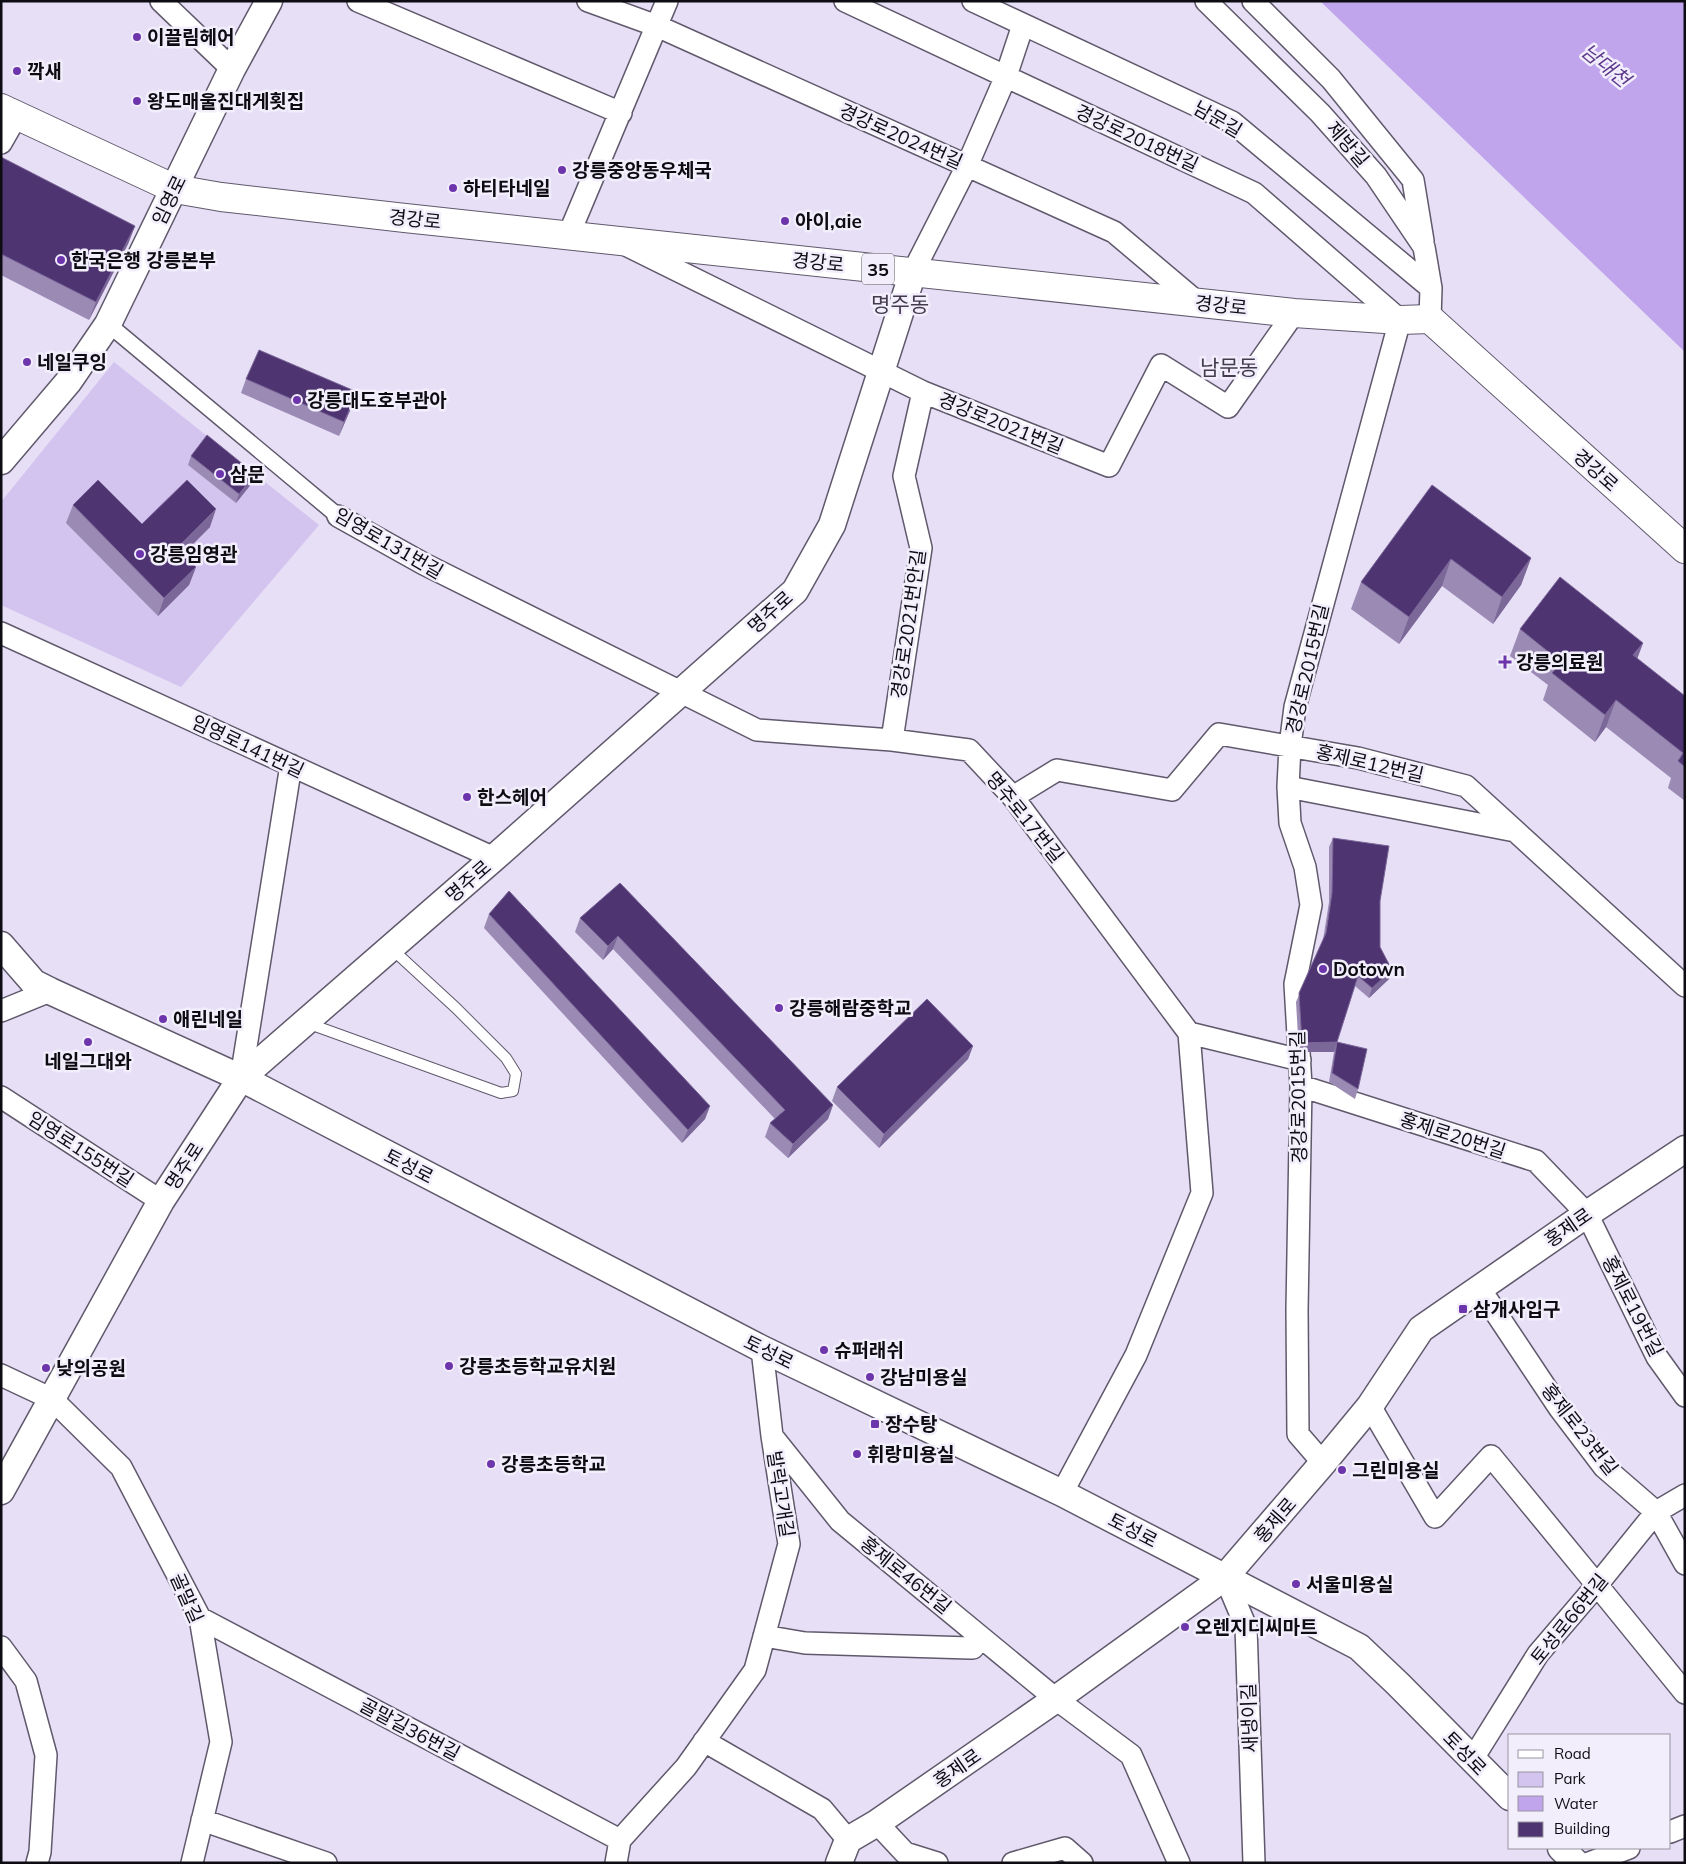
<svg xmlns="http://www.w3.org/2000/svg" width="1686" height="1864" viewBox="0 0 1686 1864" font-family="Mulish,'Noto Sans KR',sans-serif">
<rect width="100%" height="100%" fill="#e6dff6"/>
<path fill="#d3c3ef" d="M114 362 319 525 181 687 1 605V502Z"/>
<path fill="#c0a5ec" d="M1320 1H1685V352Z"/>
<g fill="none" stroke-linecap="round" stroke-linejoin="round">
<g stroke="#60596c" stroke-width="12">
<path id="service" d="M307 1023 501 1093 513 1091 516 1074 506 1058 456 1008 392 949"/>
</g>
<g stroke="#60596c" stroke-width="18">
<path id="pedestrian" d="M108 324 338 516"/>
</g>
<g stroke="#60596c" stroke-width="24">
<path id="minor" d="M161 1 232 69
M358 1 621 113
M588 1 657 26 1114 232 1197 302
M845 1 1254 193 1400 320 1295 707 1290 746 1288 787 1290 823 1305 867 1311 905 1295 984 1301 1086 1297 1310 1298 1434 1323 1463
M973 1 1232 122 1431 288
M1206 1 1320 113 1376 176 1424 247 1431 288 1430 319
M1253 1 1331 79 1413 180 1423 241
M1 143 17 115
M569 234 667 1
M628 246 923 392 1109 466 1161 365 1228 407 1294 313
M913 272 967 166 1006 76 1023 25
M338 516 424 564 757 730 892 740 969 750 1013 797 1189 1033 1300 1060
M1 633 494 858
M892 740 921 548 904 476 923 392
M1288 787 1515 831
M1013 797 1057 770 1172 790 1219 734 1358 758 1466 786 1685 986
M1 1011 50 991
M241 1078 291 765
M1301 1086 1536 1161 1587 1214 1657 1357 1685 1396
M1 1097 161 1201
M1480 1289 1560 1409 1604 1467 1656 1512 1685 1564
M1 1375 52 1399 121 1467 200 1618 221 1742 192 1863
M1370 1406 1435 1517 1491 1456 1597 1585 1685 1693
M772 1436 840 1521 1056 1699 1131 1755 1179 1863
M1062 1493 1136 1355 1202 1193 1189 1033
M1225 1577 1246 1627 1254 1863
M200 1618 620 1840
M764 1636 805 1643 970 1648H973L976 1634
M1 1647 26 1681 46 1755 40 1852 37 1863
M704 1741 822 1809 848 1840
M1472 1760 1538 1654 1597 1585 1656 1512 1685 1495
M202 1820 326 1863
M877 1823 905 1853 937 1863
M1670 1832 1685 1826
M616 1863 620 1840 686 1767 755 1670 789 1544 772 1436 762 1349
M1013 1863 1065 1848 1082 1863
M1589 1863 1629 1848"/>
</g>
<g stroke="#60596c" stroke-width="29">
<path id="tertiary" d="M1 461 69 381 108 324 232 69 269 1
M1 945 34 983 50 991 241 1078 762 1349 1062 1493 1359 1647 1398 1684 1510 1797
M1 1491 161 1201 241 1078 494 858 795 591 832 525 913 272
M1561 1848 1576 1863
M839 1863 848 1840 877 1823 1056 1699 1225 1577 1323 1463 1370 1406 1421 1329 1587 1214 1685 1149"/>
</g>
<g stroke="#60596c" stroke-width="30">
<path id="primary" d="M1 108 175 189 221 197 405 218 1294 313 1400 320 1430 319 1685 549"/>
</g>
<use href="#service" stroke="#fff" stroke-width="10"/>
<use href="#pedestrian" stroke="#fff" stroke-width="15"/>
<use href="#minor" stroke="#fff" stroke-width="21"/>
<use href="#tertiary" stroke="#fff" stroke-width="26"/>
<use href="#primary" stroke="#fff" stroke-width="28"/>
</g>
<path fill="#9a8ab4" d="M1 157 135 226 128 244 89 320 1 275Z
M246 379 352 406 339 436 241 393Z
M191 456 255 474 252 483 236 503 188 465Z
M1432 485 1531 558 1521 585 1493 624 1442 586 1399 644 1351 609 1361 582Z
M73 505 142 524 210 527 183 554 196 567 189 585 158 616 66 523Z
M1520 629 1643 643 1637 659 1685 696V801L1668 788 1671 778 1606 727 1595 742 1543 700 1548 685 1510 656Z
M1333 838 1380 901V947L1392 970 1389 979 1369 998 1355 986 1337 1042 1358 1089 1355 1099 1329 1082 1334 1052H1299L1296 1002 1323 940 1329 902V847Z
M620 883 833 1105 828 1119 788 1158 765 1137 770 1123 775 1119 613 949 603 960 575 932 580 918Z
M489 914 710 1106 705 1119 682 1143 484 928Z
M973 1046 968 1059 879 1148 832 1101 837 1087Z"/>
<path fill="#7c6799" d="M135 226 128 244 89 320 96 302Z
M357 392 352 406 339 436 344 422Z
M255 474 252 483 236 503 239 494Z
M216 509 210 527 171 566 177 548Z
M1531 558 1521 585 1493 624 1502 597Z
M1451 559 1442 586 1399 644 1409 617Z
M196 567 189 585 158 616 164 598Z
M1643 643 1633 670V655Z
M1616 700 1606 727 1595 742 1605 715Z
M618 936 613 949 603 960 608 946Z
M1392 970 1389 979 1369 998 1372 988Z
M1337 1042 1334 1052H1299L1302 1043Z
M973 1046 968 1059 879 1148 884 1134Z
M833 1105 828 1119 788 1158 793 1144Z
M710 1106 705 1119 682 1143 688 1130Z"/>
<path fill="#4e3471" stroke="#7c6799" d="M1 157 135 226 96 302 1 254Z
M259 350 357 392 344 422 246 379Z
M207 435 255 474 239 494 191 456Z
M98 480 142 524 187 480 216 509 177 548 196 567 164 598 73 505Z
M1432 485 1531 558 1502 597 1451 559 1409 617 1361 582Z
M1560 577 1643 643 1633 655 1685 696V767L1678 761 1683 753 1616 700 1605 715 1552 673 1561 662 1520 629Z
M1333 838 1389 846 1380 901V947L1392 970 1372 988 1358 976 1337 1042 1302 1043 1299 993 1326 933 1332 893Z
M620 883 833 1105 793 1144 770 1123 785 1110 618 936 608 946 580 918Z
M509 891 710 1106 688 1130 489 914Z
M927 999 973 1046 884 1134 837 1087Z
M1337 1042 1367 1049 1358 1089 1332 1073Z"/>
<g fill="#6d35ac" stroke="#f2eefc" stroke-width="2">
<circle cx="137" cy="37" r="5"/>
<circle cx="17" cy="71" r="5"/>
<circle cx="137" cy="101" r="5"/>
<circle cx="562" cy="170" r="5"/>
<circle cx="453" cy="188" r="5"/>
<circle cx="785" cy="221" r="5"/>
<circle cx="61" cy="260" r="5"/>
<circle cx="27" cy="362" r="5"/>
<circle cx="297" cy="400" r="5"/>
<circle cx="220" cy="474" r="5"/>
<circle cx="140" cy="554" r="5"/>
<path d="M1502.5 654.5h5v5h5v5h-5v5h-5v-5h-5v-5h5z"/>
<circle cx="467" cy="797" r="5"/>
<circle cx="1323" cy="969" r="5"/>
<circle cx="779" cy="1008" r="5"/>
<circle cx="163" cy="1019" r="5"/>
<circle cx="88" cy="1042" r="5"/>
<rect x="1458" y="1304" width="10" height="10" rx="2.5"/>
<circle cx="824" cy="1350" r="5"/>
<circle cx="449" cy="1366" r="5"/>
<circle cx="46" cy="1368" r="5"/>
<circle cx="870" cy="1377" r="5"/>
<rect x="870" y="1419" width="10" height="10" rx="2.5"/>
<circle cx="857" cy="1454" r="5"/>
<circle cx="491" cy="1464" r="5"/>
<circle cx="1342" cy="1470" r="5"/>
<circle cx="1296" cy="1584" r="5"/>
<circle cx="1185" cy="1627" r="5"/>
</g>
<g text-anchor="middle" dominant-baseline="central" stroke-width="5" stroke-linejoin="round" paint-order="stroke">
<rect fill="#f2eefc" stroke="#525059" stroke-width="1" x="862" y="253.5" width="32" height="31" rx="4"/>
<g font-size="18" font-weight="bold" fill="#0e0c13">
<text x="878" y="269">35</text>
</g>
<g font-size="19" font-weight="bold" fill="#0e0c13" stroke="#f2eefc" text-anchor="start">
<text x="147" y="37">이끌림헤어</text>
<text x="27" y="71">깍새</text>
<text x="147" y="101">왕도매울진대게횟집</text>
<text x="572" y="170">강릉중앙동우체국</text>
<text x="463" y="188">하티타네일</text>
<text x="795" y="221">아이,aie</text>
<text x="71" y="260">한국은행 강릉본부</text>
<text x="37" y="362">네일쿠잉</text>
<text x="307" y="400">강릉대도호부관아</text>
<text x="230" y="474">삼문</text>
<text x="150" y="554">강릉임영관</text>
<text x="1516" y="662">강릉의료원</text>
<text x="477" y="797">한스헤어</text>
<text x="1333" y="969">Dotown</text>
<text x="789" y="1008">강릉해람중학교</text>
<text x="173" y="1019">애린네일</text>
<text x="88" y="1061" text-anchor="middle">네일그대와</text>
<text x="1473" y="1309">삼개사입구</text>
<text x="834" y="1350">슈퍼래쉬</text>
<text x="459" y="1366">강릉초등학교유치원</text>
<text x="56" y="1368">낮의공원</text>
<text x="880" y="1377">강남미용실</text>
<text x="885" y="1424">장수탕</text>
<text x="867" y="1454">휘랑미용실</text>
<text x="501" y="1464">강릉초등학교</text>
<text x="1352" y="1470">그린미용실</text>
<text x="1306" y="1584">서울미용실</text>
<text x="1195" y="1627">오렌지디씨마트</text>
</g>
<g font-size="19" fill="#0e0c13" stroke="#f2eefc">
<text transform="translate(1218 119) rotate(30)">남문길</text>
<text transform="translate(901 136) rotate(24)">경강로2024번길</text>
<text transform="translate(1137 138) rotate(25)">경강로2018번길</text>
<text transform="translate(1348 144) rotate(49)">제방길</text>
<text transform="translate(169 200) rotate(-64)">임영로</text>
<text transform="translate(415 219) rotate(6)">경강로</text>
<text transform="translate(818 262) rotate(6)">경강로</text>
<text transform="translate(1221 305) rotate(6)">경강로</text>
<text transform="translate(1001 423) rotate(22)">경강로2021번길</text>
<text transform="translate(1596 470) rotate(42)">경강로</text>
<text transform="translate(389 543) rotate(30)">임영로131번길</text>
<text transform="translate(770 612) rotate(-42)">명주로</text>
<text transform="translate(908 624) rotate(-82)">경강로2021번안길</text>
<text transform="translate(1307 669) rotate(-77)">경강로2015번길</text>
<text transform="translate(248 746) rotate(25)">임영로141번길</text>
<text transform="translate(1370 763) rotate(13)">홍제로12번길</text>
<text transform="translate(1025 817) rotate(51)">명주로17번길</text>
<text transform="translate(468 881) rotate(-41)">명주로</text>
<text transform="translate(1298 1097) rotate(-91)">경강로2015번길</text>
<text transform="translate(1453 1135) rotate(18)">홍제로20번길</text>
<text transform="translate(81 1149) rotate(33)">임영로155번길</text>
<text transform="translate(184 1166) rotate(-57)">명주로</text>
<text transform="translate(409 1166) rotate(27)">토성로</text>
<text transform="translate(1568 1227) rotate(-35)">홍제로</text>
<text transform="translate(1633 1306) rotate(63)">홍제로19번길</text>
<text transform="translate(769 1352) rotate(26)">토성로</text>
<text transform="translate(1580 1429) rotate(52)">홍제로23번길</text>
<text transform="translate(781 1494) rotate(81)">발락고개길</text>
<text transform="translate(1275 1520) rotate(-49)">홍제로</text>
<text transform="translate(1133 1530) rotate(27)">토성로</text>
<text transform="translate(906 1575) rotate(39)">홍제로46번길</text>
<text transform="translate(187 1598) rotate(66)">골말길</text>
<text transform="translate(1569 1619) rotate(-51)">토성로66번길</text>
<text transform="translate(1249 1718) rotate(-92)">새냉이길</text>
<text transform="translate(410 1729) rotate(28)">골말길36번길</text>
<text transform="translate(1465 1753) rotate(46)">토성로</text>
<text transform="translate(957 1768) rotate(-35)">홍제로</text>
</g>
<g font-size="20" font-style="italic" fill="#5c388a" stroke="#f2eefc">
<text transform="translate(1606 65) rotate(39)">남대천</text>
</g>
<g font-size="21" fill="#413b4d" stroke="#f2eefc">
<text x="900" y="304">명주동</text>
<text x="1229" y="367">남문동</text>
</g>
</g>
<rect width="1686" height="1864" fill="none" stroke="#0e0c13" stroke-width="5"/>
<rect x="1508" y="1734" width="162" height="115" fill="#f2eefc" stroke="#97949f"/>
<rect x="1518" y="1750" width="25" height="8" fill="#ffffff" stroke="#97949f"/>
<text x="1554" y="1759" font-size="15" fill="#0e0c13">Road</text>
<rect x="1518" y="1772" width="25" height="15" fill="#d3c3ef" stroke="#97949f"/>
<text x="1554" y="1784" font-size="15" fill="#0e0c13">Park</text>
<rect x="1518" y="1796" width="25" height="15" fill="#c0a5ec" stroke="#97949f"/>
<text x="1554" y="1809" font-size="15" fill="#0e0c13">Water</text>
<rect x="1518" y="1822" width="25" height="15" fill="#4e3471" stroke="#97949f"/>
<text x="1554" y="1834" font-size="15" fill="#0e0c13">Building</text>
</svg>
